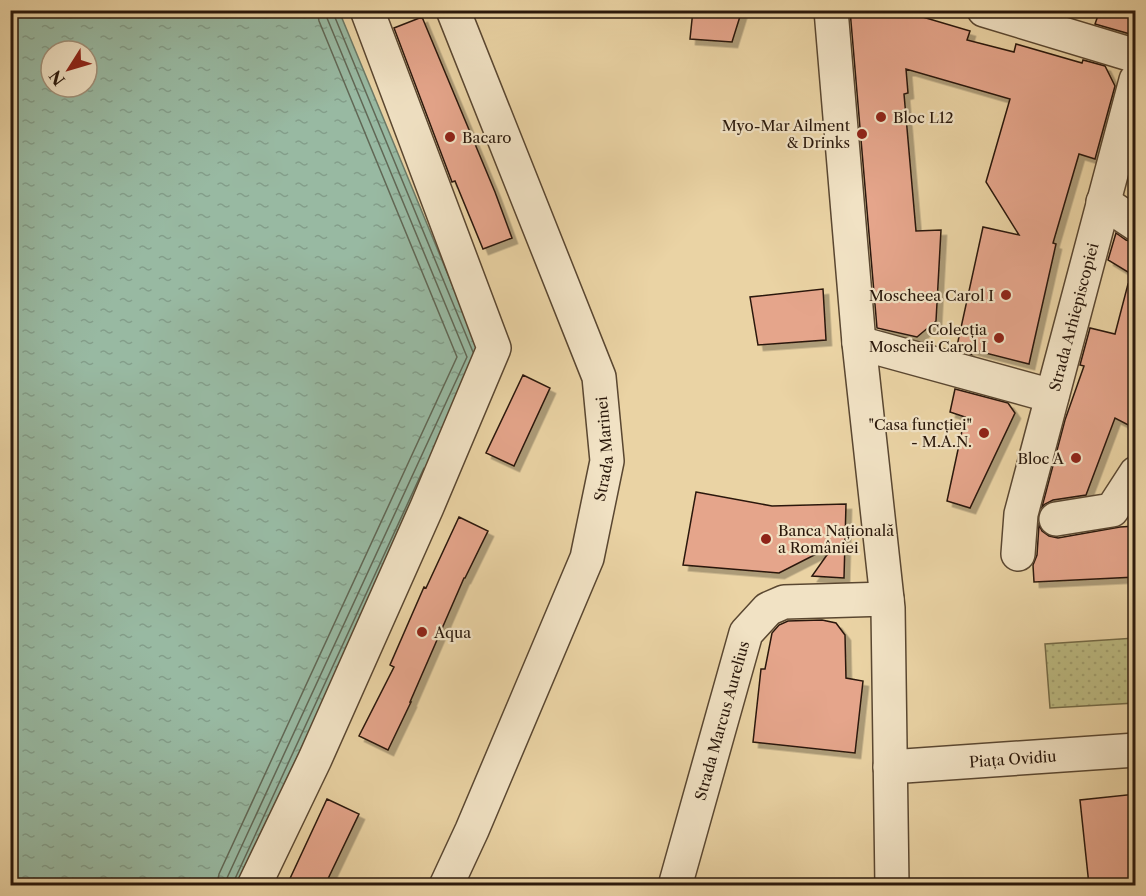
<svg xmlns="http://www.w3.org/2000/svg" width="1146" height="896" viewBox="0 0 1146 896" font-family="'Libre Caslon Text',serif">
<defs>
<pattern id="park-dots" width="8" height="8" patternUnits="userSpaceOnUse" patternTransform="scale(1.5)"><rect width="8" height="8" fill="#bcbb82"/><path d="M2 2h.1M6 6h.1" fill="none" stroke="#a2a06f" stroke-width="1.8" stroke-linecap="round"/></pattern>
<pattern id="water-ripples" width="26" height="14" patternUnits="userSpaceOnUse" patternTransform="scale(1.5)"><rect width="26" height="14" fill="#98b9a2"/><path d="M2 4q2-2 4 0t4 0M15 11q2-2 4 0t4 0" fill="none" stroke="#839e8a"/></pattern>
<filter id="shadow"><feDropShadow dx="5.5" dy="5.5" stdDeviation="0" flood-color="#0004"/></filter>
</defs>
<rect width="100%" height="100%" fill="#ead3a4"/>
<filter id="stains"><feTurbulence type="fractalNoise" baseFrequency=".00333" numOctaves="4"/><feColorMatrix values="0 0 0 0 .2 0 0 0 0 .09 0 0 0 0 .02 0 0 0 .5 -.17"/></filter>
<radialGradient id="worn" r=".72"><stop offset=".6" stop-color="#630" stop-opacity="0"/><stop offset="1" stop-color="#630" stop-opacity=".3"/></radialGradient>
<path fill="url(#park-dots)" stroke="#736a46" stroke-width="1.5" d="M1135 638V703L1050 708 1045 644Z"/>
<path fill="url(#water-ripples)" stroke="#6c7966" stroke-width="1.5" fill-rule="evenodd" d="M10 11H339L482 357 238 885H11ZM51 51H87V87H51Z"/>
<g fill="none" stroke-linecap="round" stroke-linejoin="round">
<path stroke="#616856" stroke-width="1.5" d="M334 10V15L473 352
M217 886 219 874 457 357 319 21 317 10
M226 886 227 878 467 357 327 18 326 10
M233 886 234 881 424 468"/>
</g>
<path fill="#e5a58b" stroke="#2a180b" stroke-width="1.5" filter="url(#shadow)" d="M693 10H742L732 42 690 39Z
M850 10H899L970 31 967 40 1014 52 1016 44 1082 63 1083 60 1105 66 1115 86 1095 159 1079 154 1053 243 1056 244 1029 364 966 348 971 354 964 352 965 348 957 346 983 227 1019 235 986 182 1010 99 906 69 908 93 904 94 916 231 941 230 936 321 917 337 877 328Z
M1100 10H1136L1130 34 1095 24Z
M422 17 495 192 512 238 483 249 455 181 452 182 394 28Z
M1116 233 1126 240 1136 243V277L1108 260Z
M1128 284 1136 285V429L1115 418 1086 495 1053 500 1045 504 1042 507 1065 420 1084 366 1080 365 1090 328 1115 334Z
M823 289 826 340 758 345 750 297Z
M523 375 550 388 514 466 486 453Z
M955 389 1008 403 1015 413 970 508 947 501 965 417 950 412Z
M696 492 772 506 846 504 844 578 812 576 834 545 779 573 683 565Z
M459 517 488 531 465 578H464L410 702H411L388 750 359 736 394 667 390 665 424 587 426 588Z
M1039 525 1042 531 1049 536 1058 538 1120 527 1136 526V577L1034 582 1033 565 1037 555Z
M822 620 836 623 845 635 846 678 863 681 855 753 753 742 761 669H765L772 633 779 625 788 621Z
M1136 794V885H1089L1080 800Z
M327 799 359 814 325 885H287Z"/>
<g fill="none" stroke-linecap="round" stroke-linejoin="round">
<g stroke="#5a4731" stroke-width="36">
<g id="street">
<path d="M831 10 859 343 888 608 892 886"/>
<path d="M984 10 1136 56"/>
<path d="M1103 202 1136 224"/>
<path d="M859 343 1052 396"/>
<path d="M1056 519 1112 510 1136 473"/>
<path id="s1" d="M1018 554 1021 514 1136 80"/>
<path id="s2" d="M890 767 1136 750"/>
<path d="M254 886 315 759 427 507 494 348 367 10"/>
<path id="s3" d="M446 886 472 830 587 558 607 461 599 377 453 10"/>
<path id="s4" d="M675 886 746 633 768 609 784 602 887 599"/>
</g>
</g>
<use href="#street" stroke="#f1e2c4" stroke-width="33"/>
</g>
<g fill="#8f2418" stroke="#f1e2c4" stroke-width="2">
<circle cx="881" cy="117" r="6"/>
<circle cx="862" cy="134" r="6"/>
<circle cx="450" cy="137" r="6"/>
<circle cx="1006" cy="295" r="6"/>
<circle cx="999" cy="338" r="6"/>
<circle cx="984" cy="433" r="6"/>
<circle cx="1076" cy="458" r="6"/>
<circle cx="766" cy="539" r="6"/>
<circle cx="422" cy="632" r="6"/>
</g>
<g text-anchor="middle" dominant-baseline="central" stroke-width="4.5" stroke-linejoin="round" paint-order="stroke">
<g font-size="15" fill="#2a180b" stroke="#f1e2c4" text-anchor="end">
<text x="893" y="117" text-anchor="start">Bloc L12</text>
<text x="850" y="125">Myo-Mar Ailment<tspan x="850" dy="17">&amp; Drinks</tspan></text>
<text x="462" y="137" text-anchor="start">Bacaro</text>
<text x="994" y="295">Moscheea Carol I</text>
<text x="987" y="329">Colecția<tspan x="987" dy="17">Moscheii Carol I</tspan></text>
<text x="972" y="424">"Casa funcției"<tspan x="972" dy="17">- M.A.N.</tspan></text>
<text x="1064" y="458">Bloc A</text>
<text x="778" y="530" text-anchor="start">Banca Națională<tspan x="778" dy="17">a României</tspan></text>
<text x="434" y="632" text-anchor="start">Aqua</text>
</g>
<g font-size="15" fill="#2a180b" stroke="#f1e2c4">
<text stroke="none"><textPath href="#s1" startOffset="244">Strada Arhiepiscopiei</textPath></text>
<text stroke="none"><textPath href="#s3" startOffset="468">Strada Marinei</textPath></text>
<text stroke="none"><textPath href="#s4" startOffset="172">Strada Marcus Aurelius</textPath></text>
<text stroke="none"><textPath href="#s2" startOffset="123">Piața Ovidiu</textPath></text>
</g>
</g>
<rect width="1146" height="896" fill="none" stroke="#ead3a4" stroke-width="36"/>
<rect x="12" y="12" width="1122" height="872" fill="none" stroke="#2a180b" stroke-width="3"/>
<rect x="18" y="18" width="1110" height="860" fill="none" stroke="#2a180b" stroke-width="1.5"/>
<g transform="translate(69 69) rotate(233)"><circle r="28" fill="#f1e2c4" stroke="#a1917a" stroke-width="1.5"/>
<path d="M0-4.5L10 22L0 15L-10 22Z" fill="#8f2418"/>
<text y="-9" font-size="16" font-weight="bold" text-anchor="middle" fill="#2a180b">N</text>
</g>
<rect width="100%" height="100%" filter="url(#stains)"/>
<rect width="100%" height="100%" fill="url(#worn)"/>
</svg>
